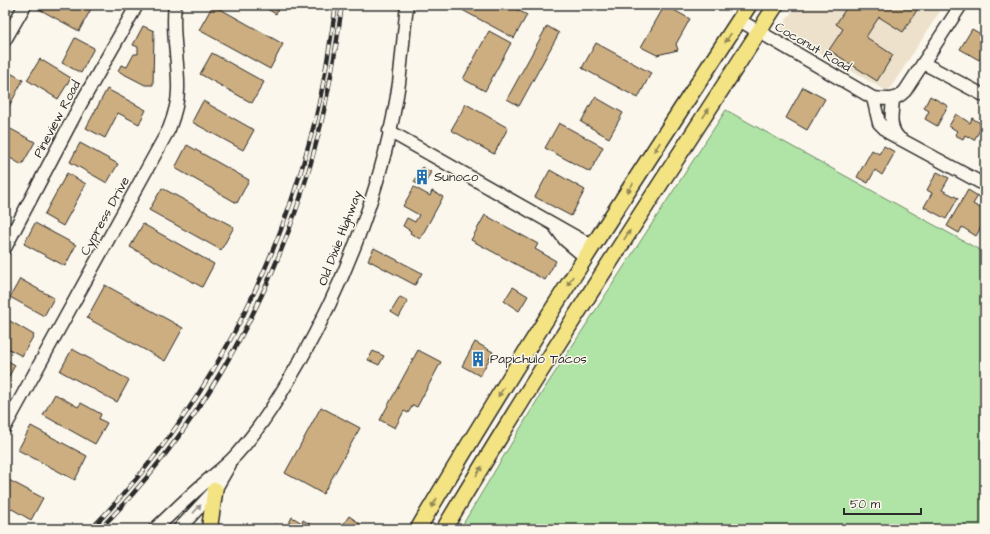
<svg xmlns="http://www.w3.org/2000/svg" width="990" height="534" viewBox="0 0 990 534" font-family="'Architects Daughter',sans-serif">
<rect width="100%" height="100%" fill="#fbf7ec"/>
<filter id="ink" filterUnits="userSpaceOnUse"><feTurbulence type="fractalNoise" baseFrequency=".025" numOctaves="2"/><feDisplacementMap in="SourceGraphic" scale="8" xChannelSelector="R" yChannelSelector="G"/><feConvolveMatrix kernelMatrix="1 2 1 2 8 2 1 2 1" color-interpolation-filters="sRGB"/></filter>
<g filter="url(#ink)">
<path fill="#ede1cc" d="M796 5H944L888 92 780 30Z"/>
<path fill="#b0e4a6" stroke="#6e8868" d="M726 110 985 253V529H460L541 394Z"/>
<path fill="#cdae81" stroke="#2b2b2b" d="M38 5H84L91 9 79 31 37 8Z
M213 5 283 44 270 69 199 30Z
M260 5H280L276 14Z
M453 5H509L527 15 514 38Z
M665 5 690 19 676 44 678 50 657 55 641 47Z
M848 5H910L917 10 903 32 879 17 866 37 893 55 877 81 829 50 843 29 836 24Z
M143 26 154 31 153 85H145L118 71 121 65 127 67 134 54H138V47L133 45Z
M547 26 559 33 519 106 507 99Z
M972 29 984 36 980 43 985 45V51L979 60 960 49Z
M489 31 511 43 485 91 463 79Z
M75 38 94 48 81 73 62 63Z
M596 43 651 73 638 98 582 68Z
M212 53 264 82 252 103 200 74Z
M40 59 71 78 58 99 27 80Z
M5 70 23 80 5 114Z
M803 87 825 99 807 130 786 118Z
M107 89 146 110 139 124 118 113 105 138 86 128Z
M930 96 948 106 937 126 925 119 929 111 924 108Z
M595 97 623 113 609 138 581 122Z
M203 101 254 130 243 150 192 122Z
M466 104 508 128 494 154 451 130Z
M956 114 970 123 972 118 983 125 974 140 965 135 963 139 955 135 957 131 949 126Z
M559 123 603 147 590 172 545 148Z
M5 126 35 142 22 165 5 155Z
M80 143 118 164 107 183 70 162Z
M187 145 249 180 237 203 175 168Z
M884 146 895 152 882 175 875 170 868 183 857 177 872 150 879 154Z
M422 167 431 172 423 187 414 182Z
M550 170 585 190 571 216 535 197Z
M937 172 949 178 942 190 958 198 946 219 924 207 932 193 927 190Z
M67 173 86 184 63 226 44 215Z
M414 187 430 196 432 191 443 197 420 239 410 233 411 231 403 226 407 218 415 222 419 215 403 206Z
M162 188 234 227 221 250 149 210Z
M968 190 978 196 973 204 985 211V220L976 236 962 227 959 233 947 226Z
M485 215 538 244 535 249 556 261 545 280 471 240Z
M35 223 76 245 65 266 24 244Z
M143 224 214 264 202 287 130 247Z
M374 248 422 273 415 285 368 260Z
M20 279 54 298 44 316 10 297Z
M105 285 183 328 165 361 87 318Z
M513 287 528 296 519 311 504 301Z
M400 297 408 301 399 317 391 312Z
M5 318 34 335 22 356 5 347Z
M475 342 493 352 480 376 462 366Z
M72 349 129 380 117 402 60 371Z
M418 350 441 362 417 407 413 405 408 413 404 411 395 428 380 420Z
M373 351 384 356 379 365 368 360Z
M5 359 15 365 5 384Z
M55 394 78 407 81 403 101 414 99 419 107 423 95 444 43 415Z
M321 407 360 428 323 494 285 473Z
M31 426 87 456 75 480 18 450Z
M5 478 43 498 31 520 5 505Z
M349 516 362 525 361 529H340Z
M292 517 302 523 303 520 318 529H286Z
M5 523 16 529H5Z
M275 524 284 529H273Z"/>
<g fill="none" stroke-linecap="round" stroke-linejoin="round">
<g stroke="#2b2b2b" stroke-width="15">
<path id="minor" d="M739 20 873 98C888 99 894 102 905 91L961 5
M5 40 25 5
M923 63 985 96
M873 98 879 123 889 133 985 185
M893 100C892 113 888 127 899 138
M389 131 592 246
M556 228 565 240 585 257
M5 248 79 107 137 5
M5 427 169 129C174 116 178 103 178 90 179 61 171 33 175 5
M155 529C170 515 185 500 201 486 212 476 225 467 235 456 261 428 281 394 300 361 347 278 385 179 399 83 402 57 404 31 407 5
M179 529 215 490 230 464"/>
</g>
<g stroke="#2b2b2b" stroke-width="18">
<path id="major" d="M212 529 210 524 215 490
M418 529C523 351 636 178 749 5
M444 529C550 351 664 179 776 5"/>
</g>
<use href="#minor" stroke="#fbf7ec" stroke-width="12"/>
<use href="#major" stroke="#f4e382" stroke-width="15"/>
<g stroke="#2b2b2b" stroke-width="4.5">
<path id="rail" d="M91 529C198 420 272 283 311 136 323 93 329 49 336 5
M100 529C206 422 282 282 318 136 329 93 336 49 342 5"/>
</g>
<use href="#rail" stroke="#fbf7ec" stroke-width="3" stroke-dasharray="9" stroke-linecap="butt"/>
</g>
<defs><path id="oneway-solid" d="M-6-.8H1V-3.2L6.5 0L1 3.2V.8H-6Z"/></defs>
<g fill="#908756">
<use href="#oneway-solid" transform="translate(728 38) rotate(123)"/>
<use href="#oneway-solid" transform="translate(706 113) rotate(-57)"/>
<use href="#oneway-solid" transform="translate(657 147) rotate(123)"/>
<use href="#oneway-solid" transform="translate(630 188) rotate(123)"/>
<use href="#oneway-solid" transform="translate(627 235) rotate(-57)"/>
<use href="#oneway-solid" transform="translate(570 281) rotate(122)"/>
<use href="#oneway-solid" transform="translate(501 392) rotate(122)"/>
<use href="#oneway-solid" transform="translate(479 471) rotate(-59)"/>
<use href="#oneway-solid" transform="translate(434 503) rotate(121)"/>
</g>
<use fill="#93918c" href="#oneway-solid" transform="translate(197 509) rotate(-47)"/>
</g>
<defs>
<g id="building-bare" transform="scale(1.2)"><path d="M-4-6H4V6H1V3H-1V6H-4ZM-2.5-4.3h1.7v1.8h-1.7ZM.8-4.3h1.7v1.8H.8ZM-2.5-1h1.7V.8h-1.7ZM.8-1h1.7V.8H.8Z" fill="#1f6fb2" stroke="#fbf7ec" stroke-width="2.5" paint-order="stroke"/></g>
</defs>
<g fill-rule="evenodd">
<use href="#building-bare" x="422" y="177"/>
<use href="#building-bare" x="478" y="359"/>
</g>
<g text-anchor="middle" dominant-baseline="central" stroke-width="3" stroke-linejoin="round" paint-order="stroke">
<g font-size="13" fill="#2b2b2b" stroke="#fbf7ec">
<text transform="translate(813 47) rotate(30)">Coconut Road</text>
<text transform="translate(57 119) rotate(-62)">Pineview Road</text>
<text transform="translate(105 216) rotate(-61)">Cypress Drive</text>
<text transform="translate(340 238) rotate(-69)">Old Dixie Highway</text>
</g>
<g font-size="13" fill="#2b2b2b" stroke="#fbf7ec" text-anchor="start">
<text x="434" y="177">Sunoco</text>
<text x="490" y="359">Papichulo Tacos</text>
</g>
</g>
<rect width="990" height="534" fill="none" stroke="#fbf7ec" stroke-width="20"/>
<rect x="10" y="10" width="970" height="514" fill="none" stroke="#2b2b2b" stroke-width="1.5" filter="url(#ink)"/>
<path d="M844 508v6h77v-6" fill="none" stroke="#2b2b2b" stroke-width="2"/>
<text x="850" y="508" font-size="12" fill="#2b2b2b" stroke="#fbf7ec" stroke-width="3" paint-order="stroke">50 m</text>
</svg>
